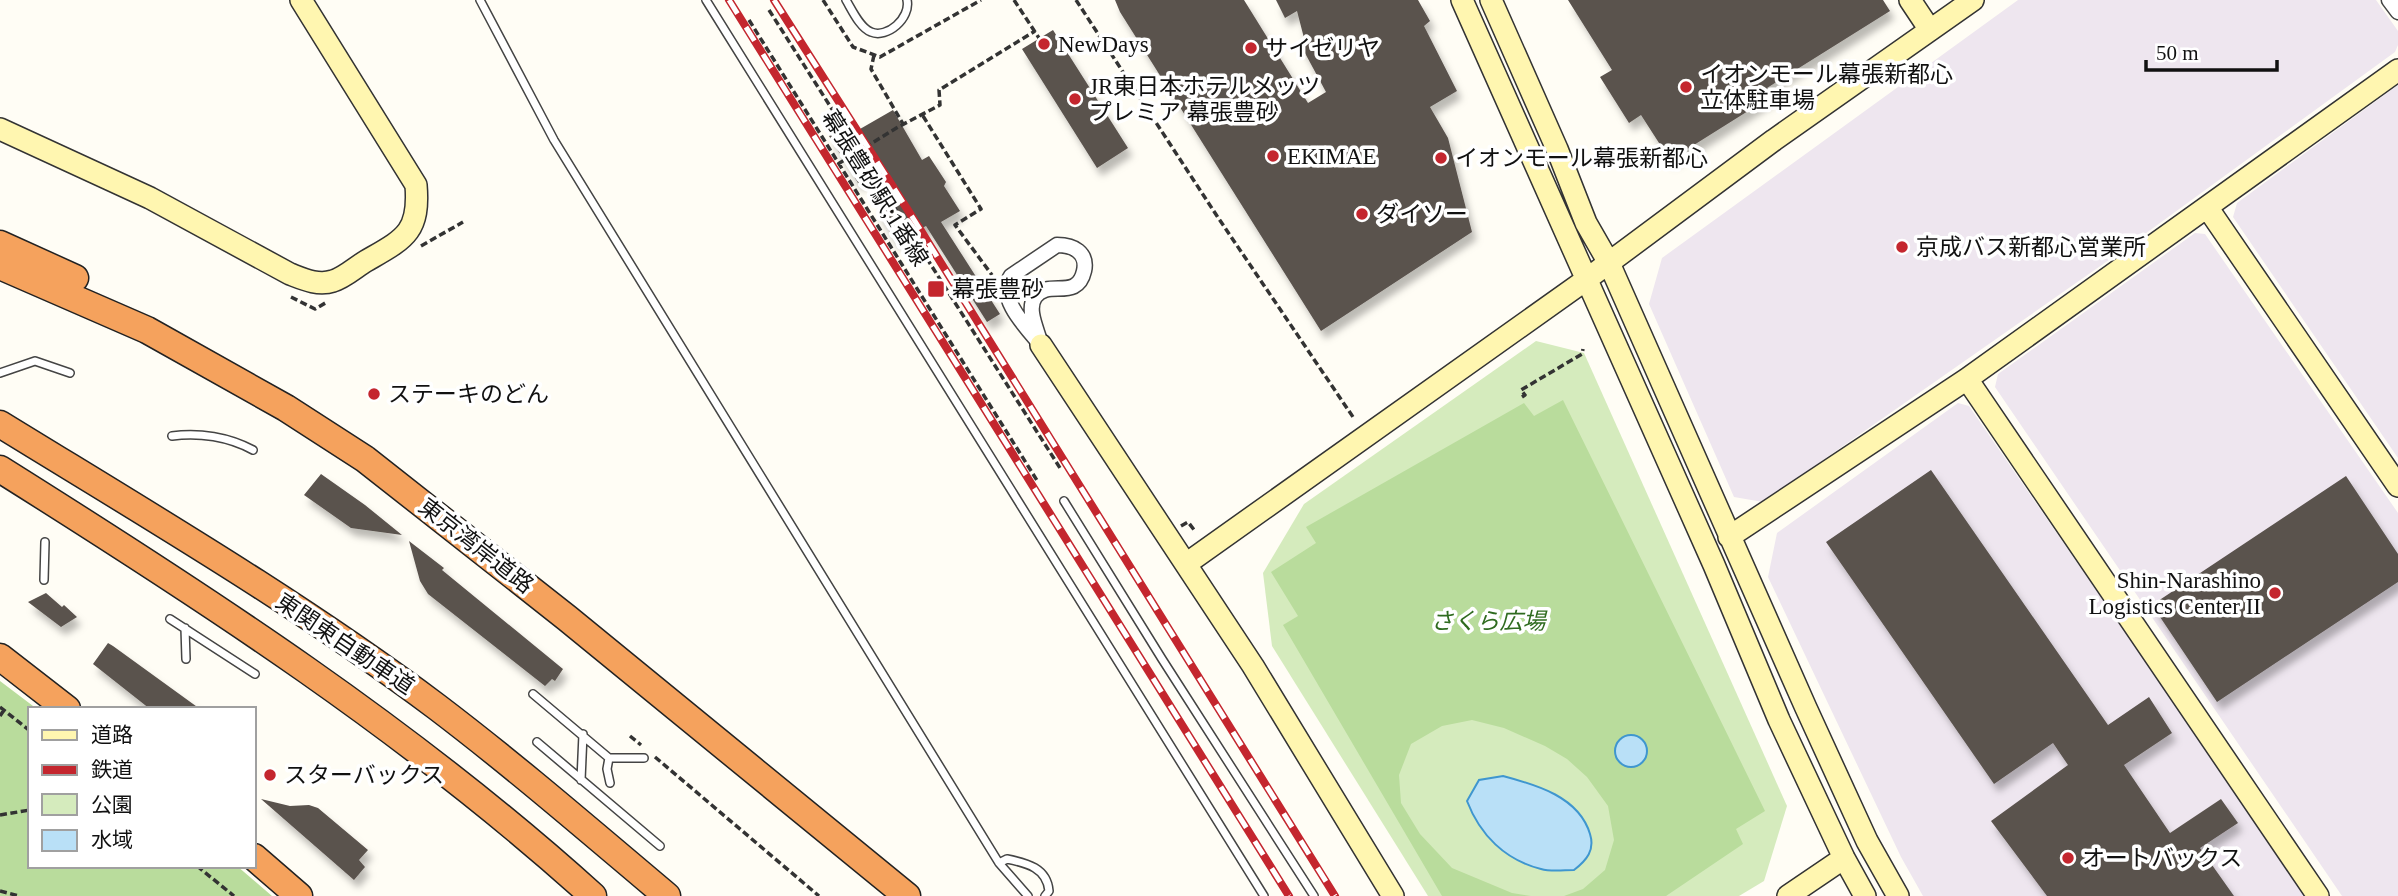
<svg xmlns="http://www.w3.org/2000/svg" width="2398" height="896" viewBox="0 0 2398 896" font-family="'Times New Roman','Noto Sans JP',serif">
<defs>
<filter id="shadow"><feDropShadow dx="4.5" dy="8" stdDeviation="3.5" flood-color="#0004"/></filter>
</defs>
<rect width="100%" height="100%" fill="#fffdf5"/>
<path fill="#eee6ef" d="M2018 0H2376L2398 31V45L2395 52 2116 255 1763 502 1734 497 1649 304 1662 258Z
M2398 85V458L2233 217 2237 203Z
M2195 233 2205 234 2398 513V896H2342L1995 387 1998 374Z
M1958 403 1969 406 2307 896H1923L1901 857 1768 577 1777 533Z"/>
<path fill="#d5ebbd" d="M1536 341 1584 353 1787 806 1764 881 1739 896H1428L1272 646 1263 573 1304 504Z"/>
<path fill="#b9dc9c" d="M1563 400 1765 811 1736 829 1743 844 1666 896H1564L1583 889 1605 870 1614 840 1608 806 1587 777 1567 759 1545 746 1504 728 1472 720 1442 726 1411 744 1399 775 1401 803 1420 834 1452 868 1512 893 1531 896H1442L1283 625 1298 616 1271 572 1316 543 1306 527 1524 403 1534 416Z
M0 681 37 709H30V866H237L272 896H0Z"/>
<path fill="#b9e0f7" stroke="#3f96cf" stroke-width="2" d="M1615 751a16 16 0 1 1 32 0a16 16 0 1 1-32 0Z
M1503 776C1537 785 1579 797 1590 834 1595 850 1587 860 1574 870 1564 870 1551 872 1541 869 1505 860 1480 835 1467 801L1479 780Z"/>
<path fill="#5a524d" filter="url(#shadow)" d="M1115 0H1244L1308 103 1326 92 1299 42 1304 38 1297 11 1285 18 1276 0H1418L1430 21 1424 26 1457 91 1430 107 1448 138 1472 232 1321 331 1120 12Z
M1568 0H1883L1890 11 1767 88 1772 96 1670 160 1641 115 1629 123 1600 77 1612 70Z
M1053 30 1128 148 1097 168 1022 49Z
M893 110 922 160 929 156 946 182 944 186 960 211 941 222 1000 314 987 322 926 226 896 242 877 211 882 196 870 177 858 183 829 136 856 122 860 129Z
M1931 470 2108 725 2149 697 2172 733 2124 765 2170 833 2221 799 2238 823 2200 848 2234 896H2047L1991 821 2068 765 2053 743 1994 784 1826 542Z
M321 474 365 505 402 535 351 528 304 495Z
M2346 476 2398 554V582L2217 702 2152 605Z
M409 541 444 568 442 570 563 669 555 681 552 679 545 686 428 594 420 581Z
M46 593 62 607 64 605 77 617 61 627 28 602Z
M108 643 113 646 200 709H150L93 664Z
M261 799 290 806 309 805 318 808 368 850 359 860 365 867 354 880Z"/>
<g fill="none" stroke-linecap="round" stroke-linejoin="round">
<g stroke="#444" stroke-width="10">
<path id="lane" d="M480 0 554 140 999 863
M706 0 1264 896
M846 0C852 10 860 28 871 32 887 39 911 18 907 0
M0 373 35 361 70 373
M172 436C199 432 229 437 253 450
M1064 501 1162 659 1314 896
M44 580 45 542
M170 619 255 674
M185 628 186 659
M533 694 609 758 607 769 610 783
M537 742 660 846
M609 758H644
M581 780 583 734
M1028 896 999 863 1007 859C1027 863 1047 868 1049 891L1045 896"/>
</g>
<g stroke="#444" stroke-width="17">
<path id="street" d="M2389 0 2398 12
M1057 245C1064 245 1072 246 1078 251 1084 256 1086 262 1084 271 1077 302 1048 278 1035 297 1026 310 1038 331 1041 345 1027 328 996 298 1011 276Z"/>
</g>
<g stroke="#333" stroke-width="24">
<path id="secondary" d="M1462 0 1714 565 1779 720 1844 858 1865 896
M1491 0 1557 149 1586 223 1609 263 1806 708 1867 841 1898 896
M1910 0 1930 30
M0 129 150 198 290 274C303 279 318 286 333 281 344 278 356 267 366 261 404 239 420 233 416 185L301 0
M2207 207 2398 486
M1041 345 1253 666 1393 896
M1967 379 2318 896
M1729 537 1967 379 2398 70
M1186 564 1587 279 1774 140 1973 0
M1788 896 1844 858"/>
</g>
<g stroke="#222" stroke-width="29">
<path id="highway" d="M0 244 75 278
M0 266 147 330 286 408 365 459 567 618 907 896
M0 424C148 515 298 603 437 707 516 767 591 832 667 896
M0 469C207 599 412 732 593 896
M0 657 67 709
M254 857 299 896"/>
</g>
<path stroke="#333" stroke-width="3.5" stroke-dasharray="7 3.5" stroke-linecap="butt" d="M823 0 853 47 880 57 981 0
M1014 0 1039 38
M1076 0 1217 216 1353 417
M749 20 1038 482
M874 55 871 69 903 124
M923 116 981 209 955 225 992 275
M856 152 867 165
M838 164 898 127 940 105 939 90 1035 31
M421 246 463 222
M291 297 315 309 327 302
M1522 397 1525 395 1521 390 1582 354 1583 349
M1181 526 1188 522 1195 531
M0 707 30 731
M0 716 4 710
M630 736 641 745
M655 757 819 896
M0 815 30 810
M197 866 234 896
M0 891 19 896"/>
<use href="#lane" stroke="#fff" stroke-width="7"/>
<use href="#street" stroke="#fff" stroke-width="14"/>
<use href="#secondary" stroke="#fff6b0" stroke-width="21"/>
<use href="#highway" stroke="#f5a25d" stroke-width="26"/>
<g stroke="#c4262e" stroke-width="8">
<path id="rail" d="M729 0 1289 896
M774 0 918 226 1335 896"/>
</g>
<use href="#rail" stroke="#fff" stroke-width="5" stroke-dasharray="16" stroke-linecap="butt"/>
<path stroke="#333" stroke-width="3.5" stroke-dasharray="7 3.5" stroke-linecap="butt" d="M769 10 1060 468"/>
</g>
<g fill="#c4262e" stroke="#fff" stroke-width="2.5">
<circle cx="1044" cy="44" r="7"/>
<circle cx="1251" cy="48" r="7"/>
<circle cx="1686" cy="87" r="7"/>
<circle cx="1075" cy="99" r="7"/>
<circle cx="1273" cy="156" r="7"/>
<circle cx="1441" cy="158" r="7"/>
<circle cx="1362" cy="214" r="7"/>
<circle cx="1902" cy="247" r="7"/>
<rect x="927" y="280" width="18" height="18" rx="3.5"/>
<circle cx="374" cy="394" r="7"/>
<circle cx="2275" cy="593" r="7"/>
<circle cx="270" cy="775" r="7"/>
<circle cx="2068" cy="858" r="7"/>
</g>
<g text-anchor="middle" dominant-baseline="central" stroke-width="7" stroke-linejoin="round" paint-order="stroke">
<g font-size="23" fill="#111" stroke="#fff" text-anchor="start">
<text x="1058" y="44">NewDays</text>
<text x="1265" y="48">サイゼリヤ</text>
<text x="1700" y="74">イオンモール幕張新都心<tspan x="1700" dy="26">立体駐車場</tspan></text>
<text x="1089" y="86">JR東日本ホテルメッツ<tspan x="1089" dy="26">プレミア 幕張豊砂</tspan></text>
<text x="1287" y="156">EKIMAE</text>
<text x="1455" y="158">イオンモール幕張新都心</text>
<text x="1376" y="214">ダイソー</text>
<text x="1916" y="247">京成バス新都心営業所</text>
<text x="952" y="289">幕張豊砂</text>
<text x="388" y="394">ステーキのどん</text>
<text x="2261" y="580" text-anchor="end">Shin-Narashino<tspan x="2261" dy="26">Logistics Center II</tspan></text>
<text x="284" y="775">スターバックス</text>
<text x="2082" y="858">オートバックス</text>
</g>
<g font-size="23" fill="#111" stroke="#fff">
<text transform="translate(875 188) rotate(58)">幕張豊砂駅;1番線</text>
<text transform="translate(476 546) rotate(38)">東京湾岸道路</text>
<text transform="translate(345 644) rotate(34)">東関東自動車道</text>
</g>
<g font-size="23" font-style="italic" fill="#2f6b1f" stroke="#fff">
<text x="1488" y="621">さくら広場</text>
</g>
</g>
<rect x="28" y="707" width="228" height="161" fill="#ffffff" stroke="#a0a0a0" stroke-width="2"/>
<rect x="42" y="730" width="35" height="10" fill="#fff6b0" stroke="#a0a0a0" stroke-width="2"/>
<text x="91" y="742" font-size="21" fill="#111111">道路</text>
<rect x="42" y="765" width="35" height="10" fill="#c4262e" stroke="#a0a0a0" stroke-width="2"/>
<text x="91" y="777" font-size="21" fill="#111111">鉄道</text>
<rect x="42" y="794" width="35" height="21" fill="#d5ebbd" stroke="#a0a0a0" stroke-width="2"/>
<text x="91" y="812" font-size="21" fill="#111111">公園</text>
<rect x="42" y="830" width="35" height="21" fill="#b9e0f7" stroke="#a0a0a0" stroke-width="2"/>
<text x="91" y="847" font-size="21" fill="#111111">水域</text>
<path d="M2146 60v10h131v-10" fill="none" stroke="#111111" stroke-width="3.5"/>
<text x="2156" y="60" font-size="21" fill="#111111" stroke="#ffffff" stroke-width="5" paint-order="stroke">50 m</text>
</svg>
